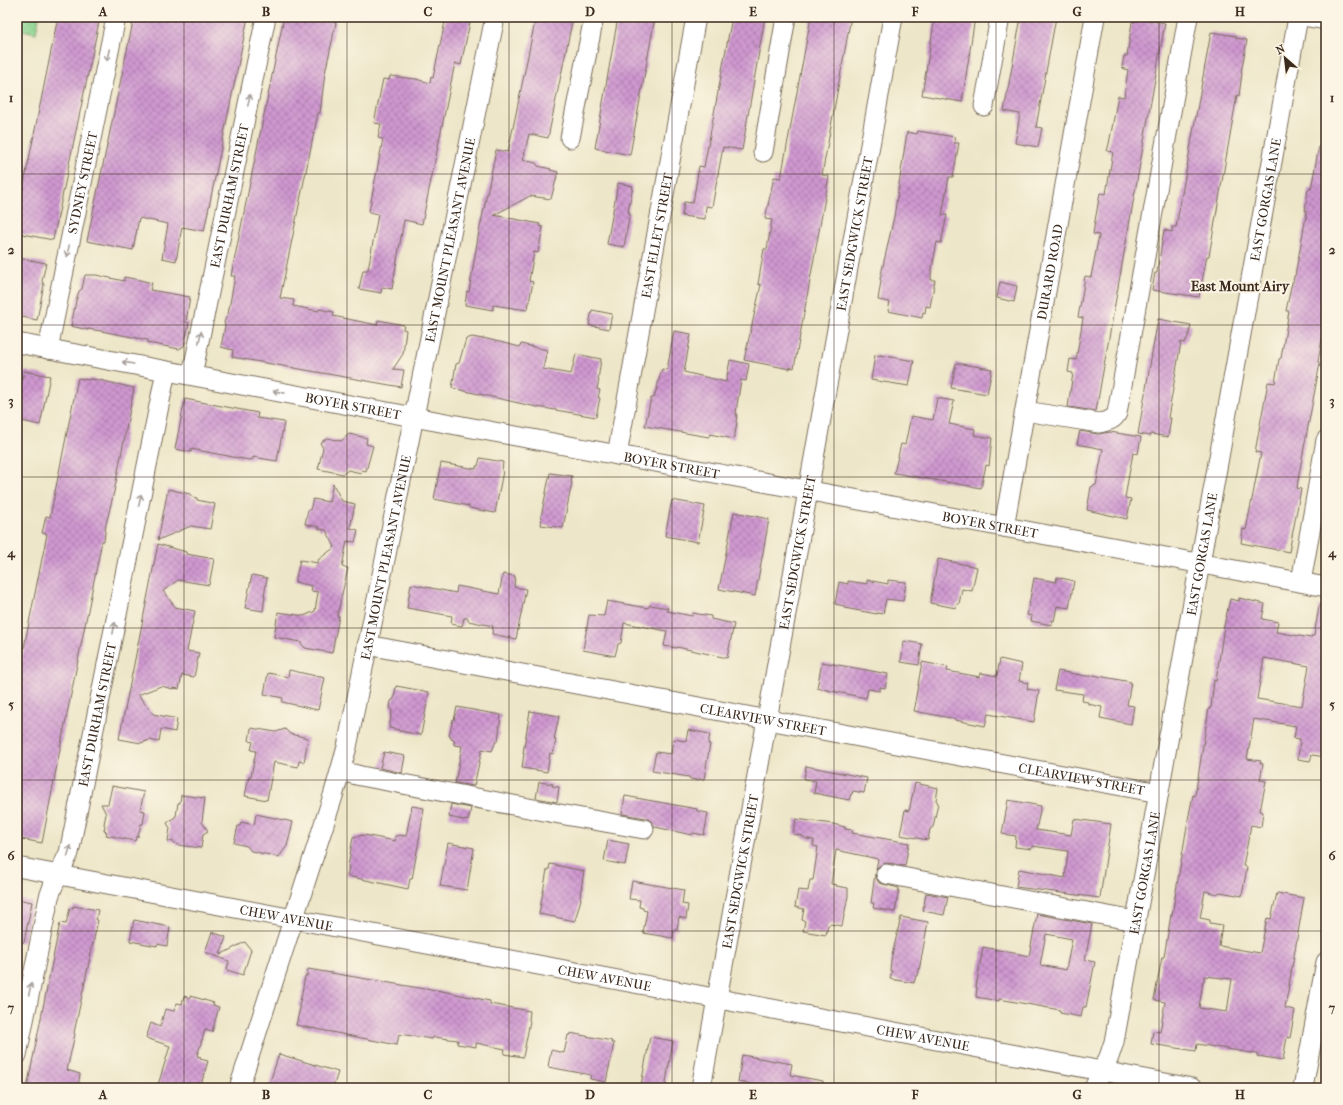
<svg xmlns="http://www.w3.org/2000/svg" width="1343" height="1105" viewBox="0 0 1343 1105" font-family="'IM FELL French Canon',serif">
<defs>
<pattern id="park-dots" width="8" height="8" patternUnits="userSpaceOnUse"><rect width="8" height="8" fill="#8ad490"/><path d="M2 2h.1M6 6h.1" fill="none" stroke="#78b67c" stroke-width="1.8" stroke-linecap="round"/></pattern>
<pattern id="building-cross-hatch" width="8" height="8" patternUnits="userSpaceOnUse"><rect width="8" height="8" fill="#cf98d0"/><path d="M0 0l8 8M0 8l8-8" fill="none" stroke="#a97ca8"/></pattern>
</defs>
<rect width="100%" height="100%" fill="#fcf5e5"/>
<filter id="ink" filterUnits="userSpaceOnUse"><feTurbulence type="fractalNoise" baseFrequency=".025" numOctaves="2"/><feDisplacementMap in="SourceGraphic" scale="8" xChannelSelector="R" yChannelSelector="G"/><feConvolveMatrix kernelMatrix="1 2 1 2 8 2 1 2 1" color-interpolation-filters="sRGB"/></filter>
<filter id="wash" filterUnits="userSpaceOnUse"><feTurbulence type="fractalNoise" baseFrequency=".012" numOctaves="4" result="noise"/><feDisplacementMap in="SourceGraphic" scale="16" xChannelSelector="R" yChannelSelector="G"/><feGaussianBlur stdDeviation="0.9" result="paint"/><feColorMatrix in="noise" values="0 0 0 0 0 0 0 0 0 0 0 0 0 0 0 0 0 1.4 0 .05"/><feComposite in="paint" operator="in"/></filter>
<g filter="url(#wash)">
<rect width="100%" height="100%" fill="#ede6c8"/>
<path fill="url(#park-dots)" stroke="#627f57" d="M17 17H39L36 33 17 29Z"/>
<g id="blocks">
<path fill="url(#building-cross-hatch)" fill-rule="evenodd" d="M58 17H100L53 240 17 233V218Z
M134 17H248L204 231 182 227 176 261 162 258 168 224 139 218 133 250 87 241Z
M284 17H336L335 23H336L325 73 320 113H318L280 298 294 300 293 306 318 311 319 309 334 312 333 316 377 325 378 320 404 325 403 329 406 330 403 354 393 369 404 370 401 387 232 357 233 350 221 347 225 326 224 322 228 314 235 276H231Z
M446 17H471L461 65 455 63 422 224 404 220 392 289 382 287 381 293 359 289 363 270H368L378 214 369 212 383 139 378 138 381 124 374 123 383 79 389 80 390 76 416 79 430 83 431 77 433 78Z
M536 17H573L548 138 529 134 523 160 536 163 538 166 551 169 550 170 558 172 551 199 530 196 494 215 540 224 539 226 543 227 538 253 534 252 529 281 533 282 528 308H527V310L493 305V310L465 305 467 291 469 292 478 237 496 150 508 152Z
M618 17H655L630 155 595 148Z
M732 17H765L742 150 723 147 712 207 706 206 705 219 682 216 684 202 693 203 699 166 704 167Z
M811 17H851L822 175 829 176 794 368 790 367V369L744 360 761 285 758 284 764 249H767L772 220 765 219 774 177 781 178Z
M935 17H975L962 102 922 95Z
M1021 17H1056L1036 127 1042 128 1038 147 1015 143 1020 114 1004 111Z
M1136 18 1165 23 1096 411 1068 407 1073 373 1068 372 1070 359 1076 360 1083 318 1078 317 1082 296 1085 276 1091 277 1099 235 1093 234 1095 221 1100 193 1106 194 1113 152 1107 151 1109 144 1118 96 1124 97 1128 70 1122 68 1124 56H1127L1132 22H1135Z
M1211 32 1236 36V38L1247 40 1241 73H1242L1239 96 1237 95 1209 256H1207L1199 297 1152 290 1155 273H1157L1164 230 1172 232V227H1176Z
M918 131 955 137 954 143H959L953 177H949L942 215H947L941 243 937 242 931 274V280H935L930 307 926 306 925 313 923 312 922 318 888 311 890 302 878 300 881 281 880 279 894 217 907 132 917 134Z
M1319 146 1326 147V316L1318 362 1320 363 1299 474 1297 488 1301 489 1289 552 1241 543 1243 529 1246 530 1261 453 1255 452 1268 382 1275 383 1279 359 1281 358 1289 311H1286L1292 282H1293L1294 276H1295L1307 211H1305L1308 189H1311Z
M618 183 633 186 628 212H630L624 247 607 244Z
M18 258 46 263 42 281 44 285 42 294 37 320 17 316V265Z
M85 275H96L124 281V277L140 280 152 283 150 290 190 297 186 322 189 323 184 346 179 349 148 343V340L101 331 88 329V330L71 326 76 301 79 291 82 289Z
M1000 282 1017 286 1014 302 997 298Z
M592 310 612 314 609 329 589 325Z
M1158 319 1191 325 1189 334 1185 343 1181 342 1168 418H1171L1168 437 1151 434V436L1138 434Z
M674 331 691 334 684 372 726 382 730 360 749 364 746 381 741 380 737 405 736 414 737 415 736 422 737 423 734 439 710 434 709 437 645 426 651 398H654L662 369 667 370Z
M472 337 483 339V338L520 347 521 344 547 350 543 369 571 374 576 354 601 359 598 380H599L597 389 600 390 598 397 600 398 596 417 532 406 452 388 456 364 459 363 466 339Z
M875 355 880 356V355L914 361 909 386 871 380Z
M956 363 992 369 987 394 951 388Z
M24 371 50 376 40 425 17 420V399Z
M78 378 89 380V379L99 380 134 388 114 492 106 524 104 541H102L62 739 42 843 21 839 22 835 17 834V682L47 534 42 533 46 516 50 517Z
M937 398 954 401 949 424 975 429 974 435 992 438 989 466 986 465 981 488 894 473 901 444 905 445 911 416 933 420Z
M185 399 258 413 257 418 284 422 277 461 253 457V459L249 460 191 449V452L175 449Z
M1080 431 1098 434 1110 432 1141 437 1138 454 1133 453 1128 480 1125 498 1131 499 1127 519 1087 510 1091 487 1096 485 1103 449 1077 444Z
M349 434 367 438 366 444 373 446 366 471 362 470 361 473 348 470 343 474 318 469 323 448 320 443 327 438 341 441Z
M480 458 503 462 502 471H503L495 513 469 508V506L434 499 441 463 476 469V466H478Z
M550 473 572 476 571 482H572L563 528 541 525 542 517H541Z
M333 484 342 501 355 504 350 528 358 530 355 542 347 541 342 567 348 568 337 616H339L332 653 305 648 300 642 274 637 278 612 304 616 315 611 318 592 311 591 312 586 295 582 300 560 318 563V560L335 547 326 530 319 529V527L305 524 308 510H310L313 499 329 502Z
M168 489 190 494 192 497 197 498V500L215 504 210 529 191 526 158 540Z
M672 500 705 506 698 542 665 536Z
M734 512 769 519 755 596 719 589Z
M158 544 186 552V554L214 559 209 585 178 580 163 591 175 607 195 611 187 651 199 653 194 677 182 675 179 689 173 688V689L161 686 138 695 153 714 177 719 175 732 161 729 159 742 150 740 141 743 119 739Z
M938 559 977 567 972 591 962 589 959 604H957L956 608 930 603Z
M503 574 515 576 514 587 526 589 516 639 492 634 493 626 468 621V618H464L462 626 451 624 452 616 407 608 411 584 456 593 457 586 499 594Z
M252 575 267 578 264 596H265L263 611 245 608Z
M1057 577 1074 581 1069 608 1057 606 1054 621 1052 620V625L1031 621 1032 616 1027 615 1034 578 1056 582Z
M867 580 888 584V580L906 582 903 601 886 599 883 614 877 613V614L844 608V606L835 604 839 582 848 584V581L867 584Z
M1239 598 1265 604 1262 619 1278 622 1276 632 1311 638V636H1314L1319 606 1326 607V757L1312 755 1310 761 1298 759 1300 739 1294 738 1296 726 1254 719 1247 759 1261 761 1260 763 1263 764 1260 780 1266 781 1260 811 1263 812 1261 827 1251 825 1243 866 1247 867 1242 896 1220 892 1217 894 1205 891 1200 918 1210 920V923L1222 925 1219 946 1260 953 1267 918 1271 919 1277 893 1304 898 1285 1008 1295 1010 1290 1038 1287 1037 1283 1060 1257 1056V1054L1197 1044 1196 1051 1151 1044 1153 1031 1160 1032 1165 1002 1154 1000 1162 957H1164L1171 915H1172L1188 820 1193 795 1195 796 1209 708H1211L1214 680 1216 681 1224 626 1230 599 1239 601ZM1264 658 1309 666 1302 706 1257 699ZM1204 976 1232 979 1227 1012 1199 1008 1203 981H1204Z
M607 601 648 608 650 605 668 608 667 611 692 616 693 613 698 614 711 616V619L734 624 727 658 677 647V648L664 646 667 631 624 623 621 643 618 644 615 656 583 650 589 615 604 616Z
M904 641 922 644 919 665 901 662Z
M1000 659 1022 664 1019 681 1028 683 1027 689 1039 691 1034 722 988 714 985 726 955 720 956 719 914 711 916 702H915L922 662 948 667 947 671 980 677 981 673 997 676Z
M822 662 888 674 885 688 880 687V691L868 689 866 698 817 688Z
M289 670 325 678 318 710 282 702 283 698 264 694 268 673 288 677Z
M1058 671 1086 676H1092L1093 675 1131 682 1127 705 1134 706 1131 724 1100 718 1102 707 1088 704V702L1082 701 1083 694 1054 690Z
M396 686 429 692 421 735 399 731V730L389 728 392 711 390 707 391 701 394 699Z
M457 707 501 715 498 741H496L492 751 482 749 474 786 455 783 462 746 454 745V740L451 739V737L449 736 453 719 454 720Z
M530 711 559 716 554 740H556L553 754 550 753 547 772 522 768 524 753H523Z
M251 728 276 732 285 729 290 734 308 738 304 762 299 761 298 767 274 762 267 800 245 796 249 776H251L256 751 251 750 253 742 249 741Z
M688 730 710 734 708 744H710L704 779H699L697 780 690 779 689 777 652 771 656 752 671 754 673 739 686 741Z
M384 752 405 756 402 773 380 768Z
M806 766 867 778 864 793 853 791 852 794H851L849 800 814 793 816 781 804 779Z
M539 782 553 784 552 786 559 787 557 802 536 798Z
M915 783 938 788 936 800 938 803 933 827 930 829 928 840 900 835 905 810 909 811Z
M112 786 144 792 140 810 145 811 143 824H141L138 837H136L135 841 106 835 107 832 104 831 105 826 104 824 106 814 101 804H108Z
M181 795 205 798 202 822 208 831 203 834 201 848 177 845 174 842 168 841 170 828 167 823 176 816 178 803H180Z
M625 796 697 809V811L708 813 704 835 693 833 692 835 655 827 651 821 646 818 622 814Z
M1008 800 1041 806 1036 830 1071 835 1074 819 1111 824 1100 898 1016 887 1019 869 1065 878 1068 851 1032 846V849L1015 847 1016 836 1002 834Z
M451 804 471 808 468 821 449 817Z
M412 806 424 808 419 840 412 879H410L408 889 347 876 349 867H348L353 837 364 835 395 841V836H397L398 835 406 836Z
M256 814 293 822 287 846 279 857 251 851 247 846 234 843 238 826H240L241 822 254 825Z
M796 819 833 824 845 827V829L853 830 852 833 909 843 905 866 888 863 883 864 878 867 876 870 878 859 836 850 831 884 837 885 836 886 848 888V896L842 926 830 924V925H828L826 935 803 931 805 921 802 920 804 909 795 907 798 890 808 891 810 880H813L818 847 813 846 814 840 807 839 803 837V836L793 834Z
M608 840 629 844 625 865 604 861Z
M448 843 474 848 467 890 440 886Z
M550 864 584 871 580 896 581 899 575 921 539 914 547 870H549Z
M875 874 876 878 879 883 899 888 895 912 873 908 874 903H871Z
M632 881 684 890 682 904 688 905 686 919 679 917 677 930 674 929 673 938 643 933 647 911 643 910V908L639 907 640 900 629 899Z
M926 893 948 897 944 915 923 911Z
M17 899 32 902 24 942H17Z
M73 906 98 910 96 920H98L74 1033 75 1034 67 1070 80 1074 78 1088H27L60 923 66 924 70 908H73Z
M1037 914 1092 924 1085 960 1095 962 1086 1007H1083L1081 1017 1060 1013V1010L999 999V1001L976 997 977 987H976L983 947 1029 956ZM1046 934 1072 939 1066 970 1040 965Z
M901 917 928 922 918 976H916L914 983 890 979 892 971H890L891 960Z
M134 920 170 927 167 946 157 944V946L130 941Z
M212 932 226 937 220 955 245 942 251 950 243 975 227 970 229 961 205 952Z
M308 969 425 989V988L447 992 490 1001V1004L530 1011 529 1020 530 1021 523 1057 504 1054 505 1049 476 1043V1047L457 1044 458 1040 433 1037 432 1039 399 1034 397 1045 296 1025 300 1008 299 1005 301 998 305 976H307Z
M184 996 190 998 191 996 214 1003 213 1005 219 1007 212 1032 205 1030 197 1056 201 1057 200 1059 208 1061 200 1088H157L170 1046 146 1038 151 1023 160 1027 165 1009 174 1011 177 1003 182 1004Z
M570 1033 612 1041 611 1043H614L606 1082 590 1079 591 1075 548 1067 551 1050 564 1053 568 1035H570Z
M650 1037 673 1041 665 1088 641 1085Z
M279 1054 338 1072 333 1088H268Z
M742 1055 792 1064 790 1075 823 1081V1088H762V1086L738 1082Z"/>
</g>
</g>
<g filter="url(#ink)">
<use href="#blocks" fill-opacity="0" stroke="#796c5a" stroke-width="1"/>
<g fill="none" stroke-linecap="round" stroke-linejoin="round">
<g stroke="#796c5a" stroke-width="21">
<g id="minor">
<path d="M1308 17 1326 20"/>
<path d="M984 106 1000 17"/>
<path d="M570 138 594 17"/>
<path d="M763 152 786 17"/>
<path id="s1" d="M17 343 1326 587"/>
<path id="s2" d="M48 349 116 17"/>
<path id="s3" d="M192 375 266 17"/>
<path d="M1025 411 1099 423C1107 421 1113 421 1117 413L1188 17"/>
<path id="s4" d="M617 455 696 17"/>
<path id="s5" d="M1004 527 1095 17"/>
<path d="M1301 582 1326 440"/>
<path id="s6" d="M367 645 1159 793"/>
<path d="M341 771 361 776 565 815 644 829"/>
<path id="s7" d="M17 867 1192 1088"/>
<path d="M886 874 1135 921"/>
<path id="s8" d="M17 1055 49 897 53 886 69 853 166 371"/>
<path id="s9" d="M239 1088 333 796 347 747 495 17"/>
<path id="s10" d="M701 1088 893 17"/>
<path id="s11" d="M1094 1088 1109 1057 1114 1042 1298 17"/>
<path d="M1303 1088 1326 962"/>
</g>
</g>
<use href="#minor" stroke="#fff" stroke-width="19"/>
</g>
<defs><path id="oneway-shaft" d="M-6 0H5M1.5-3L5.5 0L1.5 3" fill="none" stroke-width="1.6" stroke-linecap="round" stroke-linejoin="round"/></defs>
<g stroke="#a79f9a">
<use href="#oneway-shaft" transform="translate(108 55) rotate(102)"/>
<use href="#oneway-shaft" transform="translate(249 100) rotate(-78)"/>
<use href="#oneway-shaft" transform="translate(68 251) rotate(102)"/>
<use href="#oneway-shaft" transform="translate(200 337) rotate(-78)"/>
<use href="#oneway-shaft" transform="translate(128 363) rotate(-170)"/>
<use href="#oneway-shaft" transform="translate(279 392) rotate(-169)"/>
<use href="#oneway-shaft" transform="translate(140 500) rotate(-79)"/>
<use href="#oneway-shaft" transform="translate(114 628) rotate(-79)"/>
<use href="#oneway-shaft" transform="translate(69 851) rotate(-75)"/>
<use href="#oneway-shaft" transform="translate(30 989) rotate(-78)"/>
</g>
</g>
<path fill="none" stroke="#3b2a1e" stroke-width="1" stroke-opacity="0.55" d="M184 17V1088M347 17V1088M509 17V1088M672 17V1088M834 17V1088M996 17V1088M1159 17V1088M17 174H1326M17 325H1326M17 477H1326M17 628H1326M17 780H1326M17 931H1326"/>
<g text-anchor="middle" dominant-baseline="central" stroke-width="4" stroke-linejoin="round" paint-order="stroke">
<g font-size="13" fill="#3b2a1e" stroke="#fcf5e5">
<text stroke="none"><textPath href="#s2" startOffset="170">SYDNEY STREET</textPath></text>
<text stroke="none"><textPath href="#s3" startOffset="183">EAST DURHAM STREET</textPath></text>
<text stroke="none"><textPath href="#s11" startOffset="906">EAST GORGAS LANE</textPath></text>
<text stroke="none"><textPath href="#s10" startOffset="868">EAST SEDGWICK STREET</textPath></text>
<text stroke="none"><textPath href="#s4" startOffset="223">EAST ELLET STREET</textPath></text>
<text stroke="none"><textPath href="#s9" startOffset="875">EAST MOUNT PLEASANT AVENUE</textPath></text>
<text stroke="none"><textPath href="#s5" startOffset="259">DURARD ROAD</textPath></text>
<text stroke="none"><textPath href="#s1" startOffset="342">BOYER STREET</textPath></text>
<text stroke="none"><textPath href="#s1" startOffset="666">BOYER STREET</textPath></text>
<text stroke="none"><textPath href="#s1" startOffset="990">BOYER STREET</textPath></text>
<text stroke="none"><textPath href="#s10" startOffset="544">EAST SEDGWICK STREET</textPath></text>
<text stroke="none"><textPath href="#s11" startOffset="546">EAST GORGAS LANE</textPath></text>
<text stroke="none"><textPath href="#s9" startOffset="551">EAST MOUNT PLEASANT AVENUE</textPath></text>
<text stroke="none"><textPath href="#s8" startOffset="351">EAST DURHAM STREET</textPath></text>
<text stroke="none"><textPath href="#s6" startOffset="403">CLEARVIEW STREET</textPath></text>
<text stroke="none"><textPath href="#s6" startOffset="727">CLEARVIEW STREET</textPath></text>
<text stroke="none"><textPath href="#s10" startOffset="220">EAST SEDGWICK STREET</textPath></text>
<text stroke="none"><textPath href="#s11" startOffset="222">EAST GORGAS LANE</textPath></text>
<text stroke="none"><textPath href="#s7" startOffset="274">CHEW AVENUE</textPath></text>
<text stroke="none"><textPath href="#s7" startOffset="598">CHEW AVENUE</textPath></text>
<text stroke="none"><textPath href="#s7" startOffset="922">CHEW AVENUE</textPath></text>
</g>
<g font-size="14" font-weight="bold" fill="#3b2a1e" stroke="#fcf5e5">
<text x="1240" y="286">East Mount Airy</text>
</g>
</g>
<rect width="1343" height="1105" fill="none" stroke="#fcf5e5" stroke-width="44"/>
<g transform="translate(1285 58) rotate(332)" stroke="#fcf5e5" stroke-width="3" paint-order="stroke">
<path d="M0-3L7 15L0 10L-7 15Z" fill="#3b2a1e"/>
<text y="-6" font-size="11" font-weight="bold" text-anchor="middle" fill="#3b2a1e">N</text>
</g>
<rect x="22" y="22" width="1299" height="1061" fill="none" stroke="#3b2a1e" stroke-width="1.5"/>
<g font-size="13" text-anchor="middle" font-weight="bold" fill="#3b2a1e">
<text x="103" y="16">A</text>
<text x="266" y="16">B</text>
<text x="428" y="16">C</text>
<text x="590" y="16">D</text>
<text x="753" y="16">E</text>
<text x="915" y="16">F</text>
<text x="1077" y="16">G</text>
<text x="1240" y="16">H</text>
<text x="11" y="102">1</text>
<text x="1332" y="102">1</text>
<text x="11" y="254">2</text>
<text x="1332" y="254">2</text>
<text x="11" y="405">3</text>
<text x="1332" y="405">3</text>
<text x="11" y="557">4</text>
<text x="1332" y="557">4</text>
<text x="11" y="709">5</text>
<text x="1332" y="709">5</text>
<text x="11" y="860">6</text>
<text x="1332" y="860">6</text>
<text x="11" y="1012">7</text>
<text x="1332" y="1012">7</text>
<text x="103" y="1099">A</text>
<text x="266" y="1099">B</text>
<text x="428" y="1099">C</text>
<text x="590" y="1099">D</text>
<text x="753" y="1099">E</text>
<text x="915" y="1099">F</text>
<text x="1077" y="1099">G</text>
<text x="1240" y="1099">H</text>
</g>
</svg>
